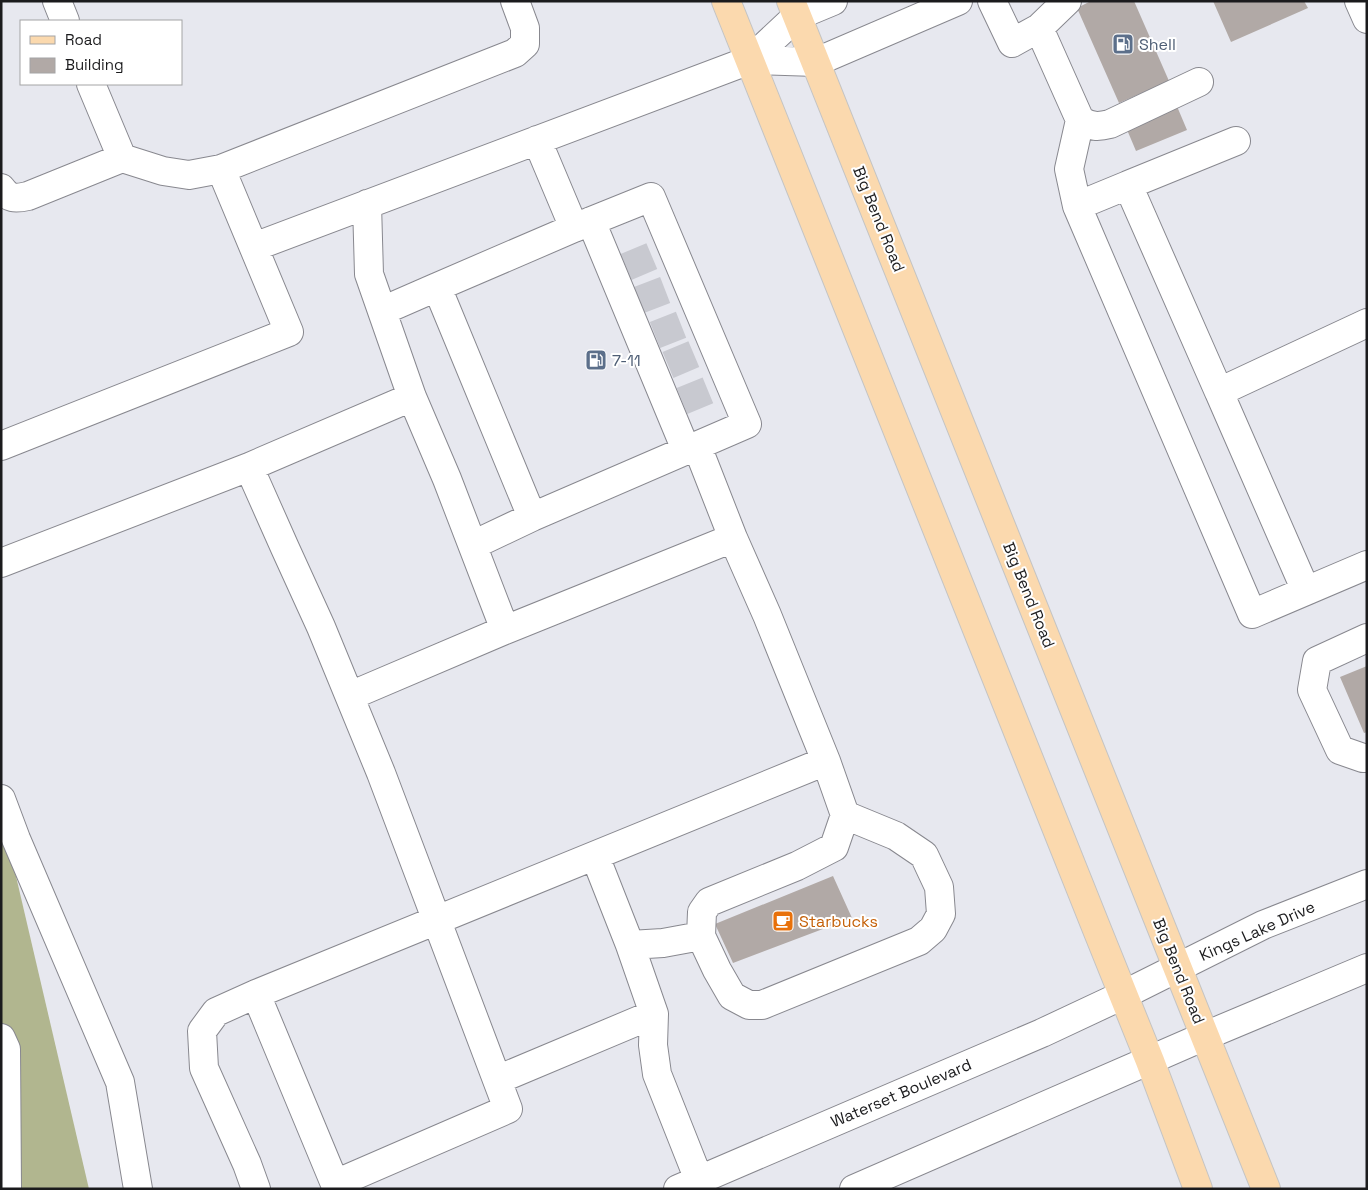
<svg xmlns="http://www.w3.org/2000/svg" width="1368" height="1190" viewBox="0 0 1368 1190" font-family="'Space Grotesk',sans-serif">
<rect width="100%" height="100%" fill="#e7e8ef"/>
<path fill="#b1b68f" d="M1 812 89 1189H1Z"/>
<path fill="#b1a9a6" d="M1091 1H1134L1169 81 1119 103 1077 8Z
M1213 1H1304L1308 8 1231 42Z
M1176 104 1187 130 1136 151 1125 125Z
M1367 666V732L1364 733 1340 677Z
M833 876 852 918 733 963 715 924Z"/>
<g fill="none" stroke-linecap="round" stroke-linejoin="round">
<path stroke="#c8c9d0" stroke-width="28" stroke-dasharray="28 14" stroke-linecap="butt" d="M626 267 664 251
M639 300 678 285
M655 335 693 320
M668 365 706 349
M682 401 721 385"/>
<g stroke="#88888f" stroke-width="30">
<path id="minor" d="M57 1 65 21
M992 1 1012 43 1039 28 1067 1
M1359 1 1367 19
M1039 28 1080 120C1091 127 1098 127 1110 124L1199 82
M750 60 816 62 958 1
M91 84 122 158
M537 140 574 228 651 197 747 424 532 517 437 287 574 228
M221 169 515 53 525 44V28L515 1
M1128 185 1236 141
M1 188C9 199 15 199 28 196L122 158 163 171 189 175 221 169 289 332 1 446
M367 204 369 274 412 397 447 479 505 630
M1077 206 1069 169 1080 120
M591 221 686 450
M254 247 750 60 797 16 833 1
M382 311 437 287
M1367 323 1219 392 1128 185 1077 206 1252 614 1367 565
M1219 392 1306 591
M697 446 733 538
M473 545 532 517
M1 563 249 467
M1367 638 1317 661 1312 690 1340 750 1363 758H1367
M826 761 845 815 896 836 924 855 939 887 941 914 933 929 919 941 762 1005H749L732 996 717 970 701 936 702 912 709 902 797 866 834 847 845 815
M1 799 16 839 120 1082 138 1189
M595 856 630 945 654 1014 653 1045 657 1074 699 1180
M630 945 663 943 701 936
M256 994 335 1184 508 1109 381 773 321 627 285 548 249 467 412 397
M1 1038 6 1049 7 1189
M497 1080 654 1014
M256 1189 247 1164 204 1068 202 1031 216 1012 256 994 826 761 767 615 733 538 505 630 350 696
M678 1189 1042 1033 1123 995 1263 925 1367 884
M854 1189 1205 1036 1367 968"/>
</g>
<g stroke="#c4c4c4" stroke-width="30">
<path id="major" d="M726 1 1098 932 1150 1061 1198 1189
M791 1 1266 1189"/>
</g>
<use href="#minor" stroke="#fff" stroke-width="28"/>
<use href="#major" stroke="#fbd9ae" stroke-width="28"/>
</g>
<defs>
<g id="fuel-square" transform="scale(1.125)"><rect x="-9" y="-9" width="18" height="18" rx="4" fill="#5c6f8a" stroke="#fff"/><path d="M-5.5-6h7V0h2V4h1.3V-2.5L3-4.5l.8-.8L6-3V5H2.5V1h-1V6h-7ZM-4.2-4.7v3.2H.2V-4.7Z" fill="#fff"/></g>
<g id="cafe-square" transform="scale(1.125)"><rect x="-9" y="-9" width="18" height="18" rx="4" fill="#e8710a" stroke="#fff"/><path d="M-5.5-4.5H6V0H3Q3 3.5 0 3.5H-2.5Q-5.5 3.5-5.5 0ZM3-3.2v2h1.7v-2ZM-6 4.5H4V6H-6Z" fill="#fff"/></g>
</defs>
<g fill-rule="evenodd">
<use href="#fuel-square" x="1123" y="44"/>
<use href="#fuel-square" x="596" y="360"/>
<use href="#cafe-square" x="783" y="921"/>
</g>
<g text-anchor="middle" dominant-baseline="central" stroke-width="4" stroke-linejoin="round" paint-order="stroke">
<g font-size="16" fill="#4e5e75" stroke="#fff" text-anchor="start">
<text x="1139" y="44">Shell</text>
<text x="612" y="360">7-11</text>
</g>
<g font-size="16" fill="#1b1b1d" stroke="#fff">
<text transform="translate(879 219) rotate(68)">Big Bend Road</text>
<text transform="translate(1029 595) rotate(68)">Big Bend Road</text>
<text transform="translate(1257 931) rotate(-24)">Kings Lake Drive</text>
<text transform="translate(1179 971) rotate(68)">Big Bend Road</text>
<text transform="translate(901 1093) rotate(-23)">Waterset Boulevard</text>
</g>
<g font-size="16" fill="#c56008" stroke="#fff" text-anchor="start">
<text x="799" y="921">Starbucks</text>
</g>
</g>
<rect width="1368" height="1190" fill="none" stroke="#1b1b1d" stroke-width="5"/>
<rect x="20" y="20" width="162" height="65" fill="#ffffff" stroke="#a4a4a5"/>
<rect x="30" y="36" width="25" height="8" fill="#fbd9ae" stroke="#a4a4a5"/>
<text x="65" y="45" font-size="15" fill="#1b1b1d">Road</text>
<rect x="30" y="58" width="25" height="15" fill="#b1a9a6" stroke="#a4a4a5"/>
<text x="65" y="70" font-size="15" fill="#1b1b1d">Building</text>
</svg>
